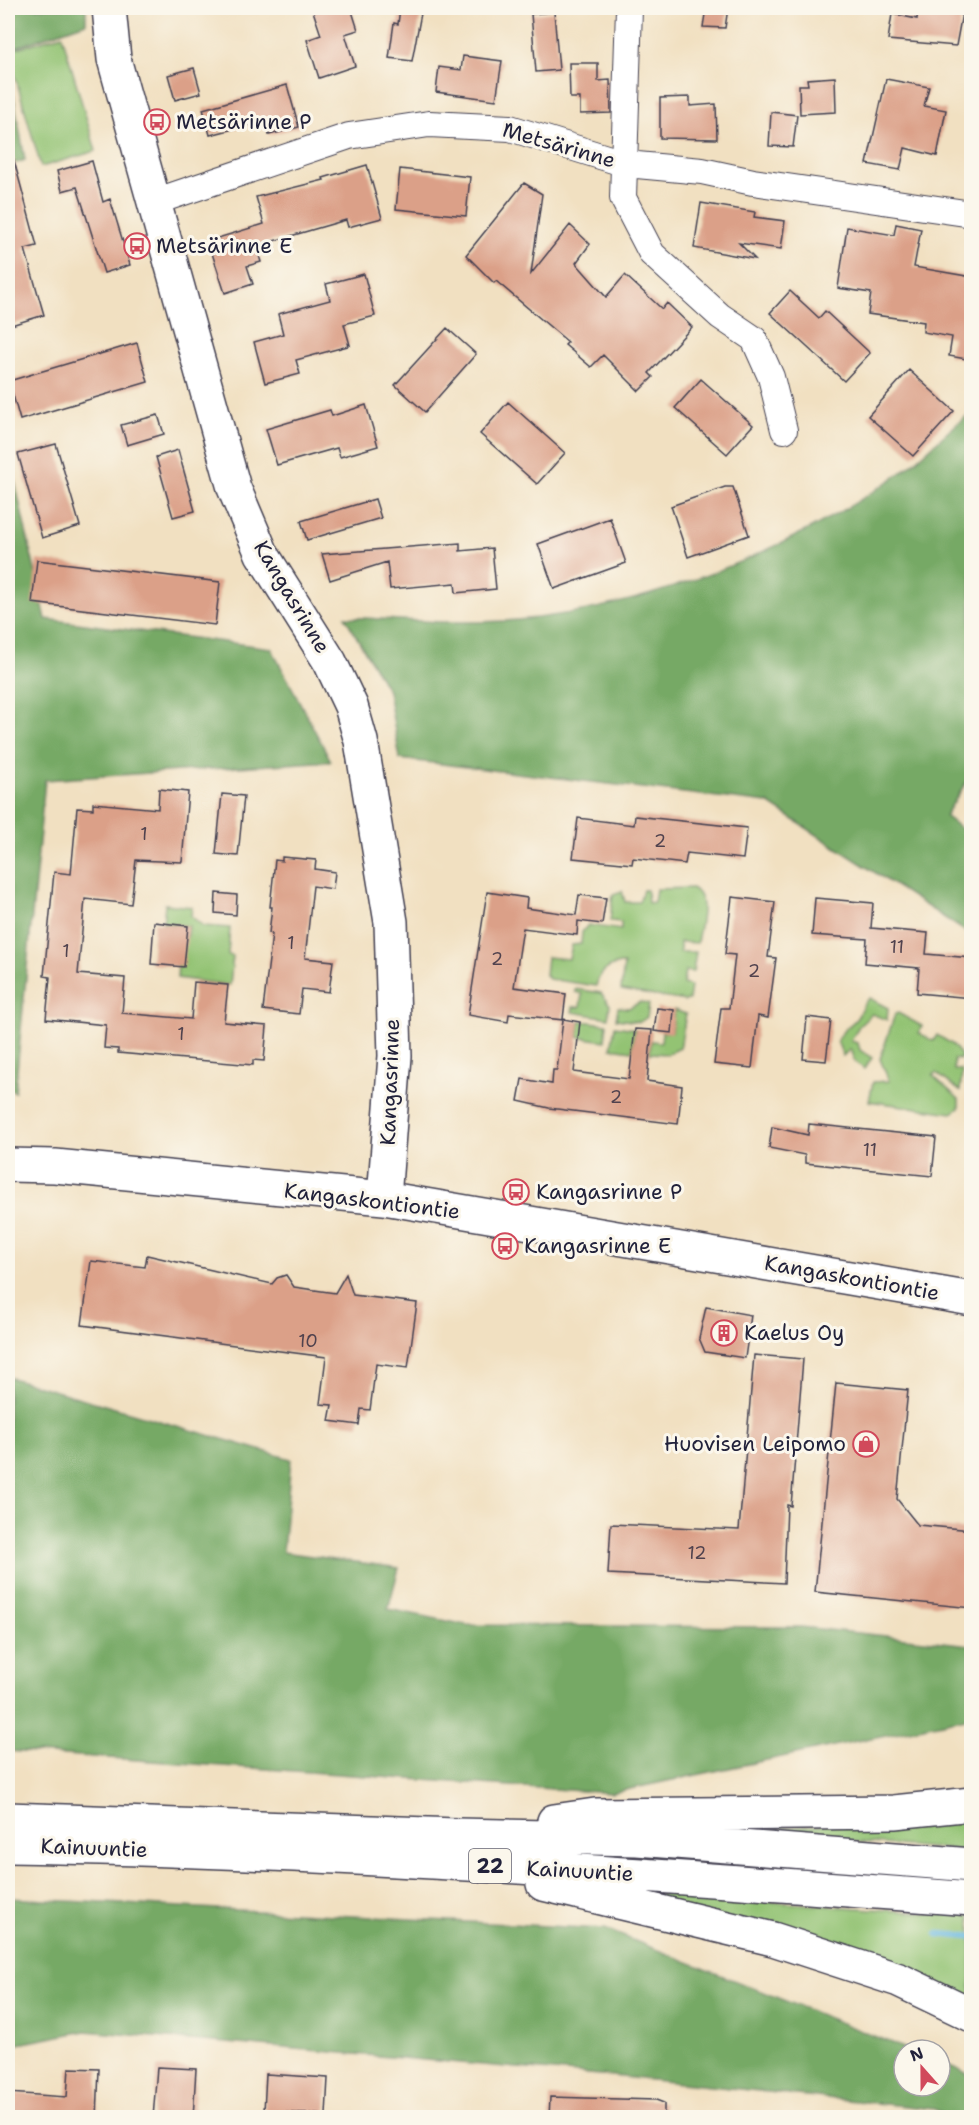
<svg xmlns="http://www.w3.org/2000/svg" width="979" height="2125" viewBox="0 0 979 2125" font-family="'Shantell Sans',sans-serif">
<rect width="100%" height="100%" fill="#fbf7ec"/>
<filter id="ink" filterUnits="userSpaceOnUse"><feTurbulence type="fractalNoise" baseFrequency=".0167" numOctaves="2"/><feDisplacementMap in="SourceGraphic" scale="12" xChannelSelector="R" yChannelSelector="G"/><feConvolveMatrix kernelMatrix="1 2 1 2 8 2 1 2 1" color-interpolation-filters="sRGB"/></filter>
<filter id="wash" filterUnits="userSpaceOnUse"><feTurbulence type="fractalNoise" baseFrequency=".008" numOctaves="4" result="noise"/><feDisplacementMap in="SourceGraphic" scale="24" xChannelSelector="R" yChannelSelector="G"/><feGaussianBlur stdDeviation="1.35" result="paint"/><feColorMatrix in="noise" values="0 0 0 0 0 0 0 0 0 0 0 0 0 0 0 0 0 1.4 0 .05"/><feComposite in="paint" operator="in"/></filter>
<g filter="url(#wash)">
<rect width="100%" height="100%" fill="#f1e0c1"/>
<path fill="#93c373" stroke="#5a7257" stroke-width="1.5" d="M62 35 96 151 41 167 8 51Z
M692 888C710 898 699 926 697 943L680 942V952H696L693 972 685 971 683 984 691 986 689 1000 685 1001 621 990 624 964C610 964 599 972 596 986L549 979 545 975 547 957 569 959 572 945 581 944 582 932 588 925 621 930V922L610 921 613 894 622 891 625 902H639L643 890H647L648 903 654 902 656 889Z
M165 904 192 907 191 916 203 926 230 928 228 955 233 956 230 985 177 978 179 951 188 935 189 926 163 923Z
M575 989 601 993 610 1005 608 1018 572 1012 573 1007H580L582 994 575 992Z
M869 998 888 1008 887 1020 872 1014 859 1026 851 1041 858 1043 860 1050 872 1058 864 1069 854 1060 850 1049 843 1056 837 1041C841 1030 849 1027 856 1019 862 1012 861 1004 869 998Z
M640 1002 649 1004 647 1017 640 1022 616 1019 618 1007 629 1008Z
M674 1010 686 1014 680 1048 668 1054 650 1053 651 1041 661 1042 662 1032H672Z
M898 1013 922 1026 919 1033 933 1041 937 1035 952 1044 961 1055V1059H954V1070H961L962 1073 960 1091 936 1073 933 1076 959 1099V1108L952 1113 869 1101 873 1082 889 1081 880 1059 895 1014Z
M580 1021 607 1024 605 1041 578 1037Z
M615 1026 635 1029 632 1051 611 1048Z
M971 1815V1851L768 1835 745 1830Z
M632 1892 971 1916V2004Z"/>
<path fill="#76a965" stroke="#4c6650" stroke-width="1.5" d="M8 8H86V23L8 50Z
M8 65 25 160 8 166Z
M971 413V766L967 781 945 816 971 836V935L768 803 400 759 388 691 345 617C402 620 460 625 517 620 647 609 788 551 895 477 923 458 944 432 971 413Z
M8 452 46 619 271 648 331 761 45 780 15 1092 8 1089Z
M8 1377 291 1459 283 1552 399 1568 388 1609 467 1625 801 1627 971 1645V1717L611 1793 8 1751Z
M8 1898 605 1929 909 2050H904V2086H940V2062L971 2075V2117H949L934 2109 612 2076 85 2031 8 2046Z"/>
<g fill="none" stroke-linecap="round" stroke-linejoin="round">
<path stroke="#63b6df" stroke-width="7" d="M938 1934 972 1937"/>
</g>
<g id="blocks">
<path fill="#dba088" d="M312 8H351L358 30 345 34 355 66 319 78 307 40 321 35Z
M400 8H422L412 61 389 58 394 23 398 24Z
M706 8H728L725 28 703 27Z
M918 8H963L956 46 888 40 892 14 917 19Z
M554 12 559 70 536 72 531 14Z
M463 56 502 61 496 100 436 92 439 67 461 70Z
M569 63H598V81L610 80 611 113 580 114V98H570Z
M194 68 201 93 175 100 168 75Z
M835 77 836 112 800 114 799 85H808L807 79Z
M886 79 929 87 924 106 946 110 937 156 905 148 900 170 867 164Z
M287 85 299 127 269 135 265 121 210 135 203 109Z
M690 97V106L716 104 717 139 660 138V98Z
M771 112 797 115 793 147 769 146Z
M13 157 37 246 25 249 44 315 8 326V158Z
M92 161 103 202 110 199 130 265 104 273 77 187 62 191 57 171Z
M367 165 382 218 348 227 346 220 256 246 261 262 247 266 253 284 225 293 208 241 264 224 256 197 324 180 323 178Z
M400 169 470 177 466 216 396 209Z
M524 183 542 194 531 274 570 225 590 244 576 263 606 297 625 275 662 309 667 303 692 327 649 373 653 377 639 391 603 355 591 367 565 345 568 342 496 281 494 283 466 255Z
M701 203 755 212 754 217 785 221 781 249 739 243 755 259 694 248Z
M896 224 921 229 914 267 972 277V360L949 356 952 337 923 332 924 322 868 314 871 293 838 288 847 227 894 235Z
M364 274 375 316 344 324 350 345 347 343 348 346 296 360 300 374 265 383 254 342 283 334 278 314 330 300 326 284Z
M790 291 819 318 825 311 870 353 844 381 770 313Z
M447 328 476 354 425 412 395 385Z
M137 343 148 382 20 420 9 381Z
M909 370 954 411 913 456 868 416Z
M701 379 753 425 727 454 675 408Z
M508 402 565 453 537 484 480 434Z
M366 405 378 446 340 457 337 448 277 465 266 429 330 410 332 416Z
M158 415 164 434 127 445 121 425Z
M56 444 80 526 42 538 18 454Z
M178 450 195 511 173 517 156 457Z
M725 487H733L749 535 688 557 671 506Z
M375 499 381 518 307 540 301 521Z
M610 518 626 563 554 589 538 544Z
M460 543V551L492 548 496 589 456 593 455 583 390 589 387 562 330 580 322 554Z
M37 560 220 582 215 625 32 603Z
M159 789 188 792 182 862 136 860 131 904 85 899 78 974 125 978 122 1013 191 1019 194 982 228 985 224 1022 267 1026 264 1061 253 1060V1065L118 1053V1049L104 1048 106 1025 46 1019 50 977 44 976 54 872 71 874 77 808 93 809V803L158 809Z
M222 794 244 796 238 856 216 854Z
M635 816 747 828 743 859 687 853 685 864 633 858 632 864 573 858 578 818 634 825Z
M282 857 316 860 315 869 335 872 333 889 313 886 305 958 333 961 329 992 302 989 299 1014 263 1010 272 934 269 933 272 907H270L275 860 282 861Z
M487 892 527 898 526 908 576 915 579 895 606 898 602 924 578 921 577 935 523 928 514 987 566 994 563 1019 580 1022 574 1072 629 1079 635 1029 652 1030 647 1081 682 1086 678 1124 549 1108 518 1101 522 1079 552 1084 553 1070H557L563 1020 509 1014 508 1022 468 1015Z
M216 893 237 895 236 915 215 913Z
M732 897 775 902 768 957 776 958 768 1018 758 1016 752 1068 714 1064 721 1008H729L735 955 725 954Z
M815 898 873 903 871 928 928 933 926 954 972 958V998L917 993 919 968 865 963 867 939 812 935Z
M154 922 188 926 184 967 151 964Z
M657 1008 674 1010 672 1033 654 1031Z
M807 1017 831 1020 826 1061 803 1059Z
M809 1124 936 1137 932 1176 805 1163V1155L769 1148 772 1127 808 1135Z
M147 1255 272 1284 277 1278 286 1275 294 1287 335 1293 346 1274 353 1295 417 1303 408 1368 376 1364 370 1410 361 1409 359 1425 329 1421 332 1405 320 1404 326 1357 82 1325 91 1261 145 1267Z
M706 1307 751 1315 745 1358 705 1352 699 1338Z
M754 1355 803 1359 791 1506 787 1505 784 1583 608 1574 611 1524 739 1530Z
M836 1383 908 1390 897 1499 918 1525 972 1530V1608L815 1592Z
M157 2067 196 2069 193 2118H153Z
M69 2068 99 2069 97 2118H8V2093L67 2097Z
M266 2074 328 2078 326 2115 264 2111Z
M550 2097 656 2100 664 2103V2118H549Z"/>
</g>
</g>
<g filter="url(#ink)">
<use href="#blocks" fill-opacity="0" stroke="#413e4f" stroke-width="1.5"/>
<g fill="none" stroke-linecap="round" stroke-linejoin="round">
<g stroke="#413e4f" stroke-width="28">
<path id="minor" d="M629 8 623 198 652 254 720 316 754 339 771 377 784 430
M154 202 349 136 429 124 510 128 626 164 702 171 753 182 972 214"/>
</g>
<g stroke="#413e4f" stroke-width="36">
<path id="tertiary" d="M109 8 114 59 234 488 262 554 330 662 351 706 361 741 391 922 395 1056 384 1198
M8 1165 55 1166 384 1198 972 1299"/>
</g>
<g stroke="#413e4f" stroke-width="36">
<path id="trunk" d="M8 1819 456 1835 637 1839 972 1865
M554 1821 595 1815 894 1812 972 1804
M8 1846C329 1851 651 1875 972 1899
M543 1884 773 1939 899 1980 972 2015"/>
</g>
<use href="#minor" stroke="#fff" stroke-width="26"/>
<use href="#tertiary" stroke="#fff" stroke-width="33"/>
<use href="#trunk" stroke="#fff" stroke-width="33"/>
</g>
</g>
<defs>
<g id="bus-ring" transform="scale(1.35)"><circle r="9.5" fill="#fbf7ec" stroke="#d1495b" stroke-width="1.5"/><path d="M-5-6H5V4H4V6H2V4H-2V6H-4V4H-5ZM-3.5-4V0h7V-4ZM-3.5 1.2v1.5H-2V1.2ZM2 1.2v1.5H3.5V1.2Z" fill="#d1495b"/></g>
<g id="building-ring" transform="scale(1.35)"><circle r="9.5" fill="#fbf7ec" stroke="#d1495b" stroke-width="1.5"/><path d="M-4-6H4V6H1V3H-1V6H-4ZM-2.5-4.3h1.7v1.8h-1.7ZM.8-4.3h1.7v1.8H.8ZM-2.5-1h1.7V.8h-1.7ZM.8-1h1.7V.8H.8Z" fill="#d1495b"/></g>
<g id="shop-ring" transform="scale(1.35)"><circle r="9.5" fill="#fbf7ec" stroke="#d1495b" stroke-width="1.5"/><path d="M-5-2.5h2.3a2.7 3.5 0 0 1 5.4 0H5L5.5 6h-11ZM-1.5-2.5h3a1.5 2.3 0 0 0-3 0Z" fill="#d1495b"/></g>
</defs>
<g fill-rule="evenodd">
<use href="#bus-ring" x="157" y="122"/>
<use href="#bus-ring" x="137" y="246"/>
<use href="#bus-ring" x="516" y="1192"/>
<use href="#bus-ring" x="505" y="1246"/>
<use href="#building-ring" x="724" y="1333"/>
<use href="#shop-ring" x="866" y="1444"/>
</g>
<g text-anchor="middle" dominant-baseline="central" stroke-width="6" stroke-linejoin="round" paint-order="stroke">
<g font-size="18" fill="#50424e">
<text x="144" y="834">1</text>
<text x="660" y="841">2</text>
<text x="291" y="943">1</text>
<text x="897" y="947">11</text>
<text x="66" y="951">1</text>
<text x="497" y="959">2</text>
<text x="754" y="971">2</text>
<text x="181" y="1034">1</text>
<text x="616" y="1097">2</text>
<text x="870" y="1150">11</text>
<text x="308" y="1341">10</text>
<text x="697" y="1553">12</text>
</g>
<rect fill="#fbf7ec" stroke="#636270" stroke-width="1.5" x="469" y="1849" width="42" height="34" rx="4.5"/>
<g font-size="20" font-weight="bold" fill="#22223b">
<text x="490" y="1866">22</text>
</g>
<g font-size="21" fill="#22223b" stroke="#fbf7ec" text-anchor="start">
<text x="176" y="122">Metsärinne P</text>
<text x="156" y="246">Metsärinne E</text>
<text x="536" y="1192">Kangasrinne P</text>
<text x="524" y="1246">Kangasrinne E</text>
<text x="744" y="1333">Kaelus Oy</text>
<text x="846" y="1444" text-anchor="end">Huovisen Leipomo</text>
</g>
<g font-size="21" fill="#22223b" stroke="#fbf7ec">
<text transform="translate(559 145) rotate(16)">Metsärinne</text>
<text transform="translate(292 597) rotate(59)">Kangasrinne</text>
<text transform="translate(390 1082) rotate(-88)">Kangasrinne</text>
<text transform="translate(372 1201) rotate(7)">Kangaskontiontie</text>
<text transform="translate(852 1278) rotate(10)">Kangaskontiontie</text>
<text transform="translate(94 1848) rotate(2)">Kainuuntie</text>
<text transform="translate(580 1871) rotate(3)">Kainuuntie</text>
</g>
</g>
<rect width="979" height="2125" fill="none" stroke="#fbf7ec" stroke-width="30"/>
<g transform="translate(922 2068) rotate(339)"><circle r="28" fill="#fbf7ec" stroke="#a4a2a5" stroke-width="1.5"/>
<path d="M0-4.5L10 22L0 15L-10 22Z" fill="#d1495b"/>
<text y="-9" font-size="16" font-weight="bold" text-anchor="middle" fill="#22223b">N</text>
</g>
</svg>
